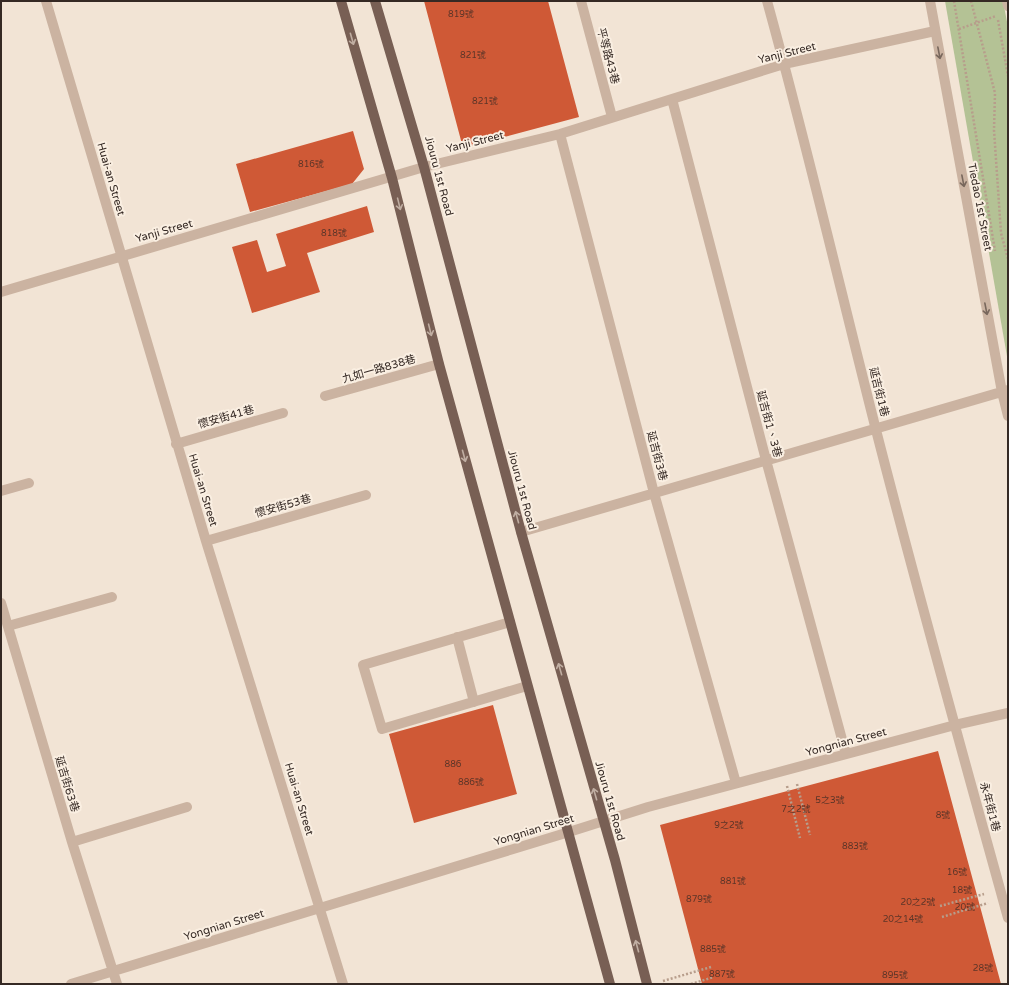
<svg xmlns="http://www.w3.org/2000/svg" width="1009" height="985" viewBox="0 0 1009 985" font-family="'Varela Round','Noto Sans TC',sans-serif">
<rect width="100%" height="100%" fill="#f2e4d5"/>
<path fill="#b4c295" d="M945 1H1003L1008 27V362Z"/>
<path fill="#cf5936" d="M424 1H548L579 117 463 148Z
M353 131 364 169 352 184 250 212 236 164Z
M367 206 374 232 307 253 320 292 252 313 232 247 257 240 267 272 286 266 276 234Z
M493 705 517 794 414 823 389 734Z
M938 751 1001 984H702L660 825Z"/>
<g fill="none" stroke-linecap="round" stroke-linejoin="round">
<path stroke="#b79d8b" stroke-width="2.5" stroke-dasharray="2 2" stroke-linecap="butt" d="M954 1 995 251
M971 1 995 93 994 130 1001 233 1008 259
M998 20 1008 76
M959 29 996 16
M797 784 810 835
M787 786 800 838
M940 906 984 894
M942 917 988 903
M663 981 711 967
M691 984 714 977"/>
<path stroke="#cbb3a1" stroke-width="10" d="M46 1 206 541 343 984
M581 1 612 117
M767 1C806 142 839 284 875 426 917 591 963 755 1008 918
M930 1 1002 392 1008 416
M1007 1 1008 6
M672 99 766 460 846 754
M560 134 654 493 736 783
M1 292 424 167 560 134 784 64 935 31
M325 396 439 364
M176 444 283 413
M1 491 29 483
M521 532 1008 390
M206 541 366 495
M1 603 72 842 117 984
M510 622 363 665 382 729 527 686
M8 626 112 597
M457 637 474 702
M72 842 187 807
M71 984 569 832 648 807 955 725 1008 713"/>
<path stroke="#785f54" stroke-width="10" d="M341 1 392 178 439 364 610 984
M375 1 424 167 521 532 615 860 647 984"/>
</g>
<defs><path id="oneway-shaft" d="M-6 0H5M1.5-3L5.5 0L1.5 3" fill="none" stroke-width="1.6" stroke-linecap="round" stroke-linejoin="round"/></defs>
<g stroke="#c0aea2">
<use href="#oneway-shaft" transform="translate(352 39) rotate(74)"/>
<use href="#oneway-shaft" transform="translate(399 204) rotate(76)"/>
<use href="#oneway-shaft" transform="translate(430 330) rotate(76)"/>
<use href="#oneway-shaft" transform="translate(464 456) rotate(75)"/>
<use href="#oneway-shaft" transform="translate(517 517) rotate(-105)"/>
<use href="#oneway-shaft" transform="translate(560 669) rotate(-106)"/>
<use href="#oneway-shaft" transform="translate(595 794) rotate(-106)"/>
<use href="#oneway-shaft" transform="translate(637 946) rotate(-105)"/>
</g>
<g stroke="#78675c">
<use href="#oneway-shaft" transform="translate(939 53) rotate(79)"/>
<use href="#oneway-shaft" transform="translate(963 181) rotate(79)"/>
<use href="#oneway-shaft" transform="translate(986 309) rotate(79)"/>
</g>
<g text-anchor="middle" dominant-baseline="central" stroke-width="4" stroke-linejoin="round" paint-order="stroke">
<g font-size="9" fill="#5c3528">
<text x="461" y="14">819號</text>
<text x="473" y="55">821號</text>
<text x="485" y="101">821號</text>
<text x="311" y="164">816號</text>
<text x="334" y="233">818號</text>
<text x="453" y="764">886</text>
<text x="471" y="782">886號</text>
<text x="830" y="800">5之3號</text>
<text x="796" y="809">7之2號</text>
<text x="943" y="815">8號</text>
<text x="729" y="825">9之2號</text>
<text x="855" y="846">883號</text>
<text x="957" y="872">16號</text>
<text x="733" y="881">881號</text>
<text x="962" y="890">18號</text>
<text x="699" y="899">879號</text>
<text x="918" y="902">20之2號</text>
<text x="965" y="907">20號</text>
<text x="903" y="919">20之14號</text>
<text x="713" y="949">885號</text>
<text x="983" y="968">28號</text>
<text x="722" y="974">887號</text>
<text x="895" y="975">895號</text>
</g>
<g font-size="11" fill="#352924" stroke="#faefe2">
<text transform="translate(787 53) rotate(-14)">Yanji Street</text>
<text transform="translate(608 56) rotate(75)">平等路43巷</text>
<text transform="translate(475 142) rotate(-14)">Yanji Street</text>
<text transform="translate(439 176) rotate(75)">Jiouru 1st Road</text>
<text transform="translate(111 179) rotate(74)">Huai-an Street</text>
<text transform="translate(980 207) rotate(79)">Tiedao 1st Street</text>
<text transform="translate(164 231) rotate(-16)">Yanji Street</text>
<text transform="translate(379 369) rotate(-16)">九如一路838巷</text>
<text transform="translate(879 392) rotate(76)">延吉街1巷</text>
<text transform="translate(226 417) rotate(-16)">懷安街41巷</text>
<text transform="translate(769 424) rotate(75)">延吉街1、3巷</text>
<text transform="translate(657 456) rotate(75)">延吉街3巷</text>
<text transform="translate(203 490) rotate(73)">Huai-an Street</text>
<text transform="translate(522 490) rotate(75)">Jiouru 1st Road</text>
<text transform="translate(283 506) rotate(-16)">懷安街53巷</text>
<text transform="translate(846 742) rotate(-15)">Yongnian Street</text>
<text transform="translate(67 784) rotate(73)">延吉街63巷</text>
<text transform="translate(299 799) rotate(73)">Huai-an Street</text>
<text transform="translate(610 801) rotate(74)">Jiouru 1st Road</text>
<text transform="translate(990 807) rotate(75)">永年街1巷</text>
<text transform="translate(534 830) rotate(-17)">Yongnian Street</text>
<text transform="translate(224 925) rotate(-17)">Yongnian Street</text>
</g>
</g>
<rect width="1009" height="985" fill="none" stroke="#352924" stroke-width="4"/>
</svg>
